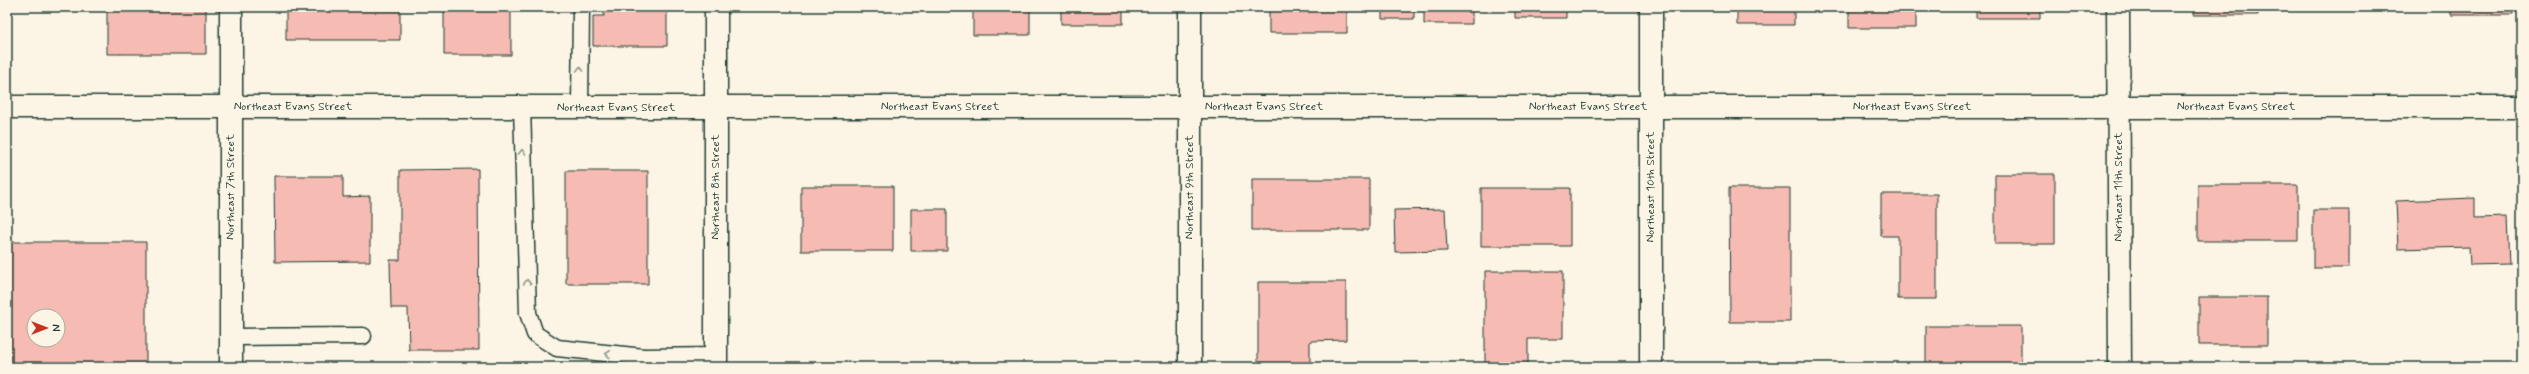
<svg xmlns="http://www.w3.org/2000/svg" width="2529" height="374" viewBox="0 0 2529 374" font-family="Mynerve,sans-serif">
<rect width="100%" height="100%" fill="#fcf5e5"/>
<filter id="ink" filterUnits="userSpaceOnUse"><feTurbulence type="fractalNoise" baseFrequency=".025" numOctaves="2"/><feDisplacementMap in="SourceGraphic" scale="8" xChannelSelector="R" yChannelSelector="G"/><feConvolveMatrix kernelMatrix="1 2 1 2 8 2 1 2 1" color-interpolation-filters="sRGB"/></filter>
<g filter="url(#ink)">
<path fill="#f6bbb2" stroke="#1f3d34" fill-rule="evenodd" d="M107 7H206V54H107Z
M286 7H400V40H286Z
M444 7H511V55H444Z
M604 7H667V46H593V16H604Z
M973 7H1030V35H973Z
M1061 7H1123V24H1061Z
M1269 7H1347V33H1269Z
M1382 7H1414V19H1382Z
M1424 7H1472V24H1424Z
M1515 7H1566V18H1515Z
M1737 7H1794V25H1737Z
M1849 7H1916V28H1849Z
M1976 7H2040V18H1976Z
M2193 7H2258V15H2193Z
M2369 7H2433V9H2369Z
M2451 7H2513V15H2451Z
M478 169 479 350H409L408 308H391L390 260H400V170Z
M566 171H648V284H566Z
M1995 174H2055V244H1995Z
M274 176H343V197L370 196V261L275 262Z
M1252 179H1369V230H1252Z
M2198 185H2298V241H2198Z
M801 186H893V251H801Z
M1481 188H1570V246H1481Z
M1729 188H1790V322H1730Z
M1881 194H1937V299H1898V236H1881Z
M2475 198V218L2508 217 2510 264 2470 265 2469 247 2398 249 2396 201Z
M911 209H947V251H911Z
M1445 209 1447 251 1395 252 1394 210Z
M2313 210H2349V268H2313Z
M7 242H146V367H7ZM34 316H58V340H34Z
M1485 271H1563V339H1528V367H1485Z
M1258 282H1346V340L1310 341V366H1258Z
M2199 297H2267V345H2199Z
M1926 326H2021V367L1926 365Z"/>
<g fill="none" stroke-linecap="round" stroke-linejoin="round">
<g stroke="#1f3d34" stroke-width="19">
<path id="service" d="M522 107 528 313 535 334 557 348 644 357 716 356
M580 108 581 7
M231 337 363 336"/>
</g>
<g stroke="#1f3d34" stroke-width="25">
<path id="minor" d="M231 7V367
M1190 7V367
M1651 7V367
M2118 7 2120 367"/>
</g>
<g stroke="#1f3d34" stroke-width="25">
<path id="tertiary" d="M716 7V367
M7 107H2522"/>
</g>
<use href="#service" stroke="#fcf5e5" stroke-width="16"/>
<use href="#minor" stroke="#fcf5e5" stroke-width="22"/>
<use href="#tertiary" stroke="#fcf5e5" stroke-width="22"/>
</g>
<defs><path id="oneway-chevron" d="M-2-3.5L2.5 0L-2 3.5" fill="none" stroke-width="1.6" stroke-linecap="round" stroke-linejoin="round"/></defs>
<g stroke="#8e998c">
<use href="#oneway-chevron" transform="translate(580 69) rotate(-89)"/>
<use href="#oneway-chevron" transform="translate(522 152) rotate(-90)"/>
<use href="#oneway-chevron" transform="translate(527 282) rotate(-92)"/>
<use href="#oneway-chevron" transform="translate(608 354) rotate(-174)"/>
</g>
</g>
<g text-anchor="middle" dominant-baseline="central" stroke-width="4" stroke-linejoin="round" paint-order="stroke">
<g font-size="12" fill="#1f3d34" stroke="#fcf5e5">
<text x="293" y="107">Northeast Evans Street</text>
<text x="940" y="107">Northeast Evans Street</text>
<text x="1264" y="107">Northeast Evans Street</text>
<text x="1588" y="107">Northeast Evans Street</text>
<text x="1912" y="107">Northeast Evans Street</text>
<text x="2236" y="107">Northeast Evans Street</text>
<text x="616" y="108">Northeast Evans Street</text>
<text transform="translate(231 187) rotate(-90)">Northeast 7th Street</text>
<text transform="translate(716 187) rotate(-90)">Northeast 8th Street</text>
<text transform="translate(1190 187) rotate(-90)">Northeast 9th Street</text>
<text transform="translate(1651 187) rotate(-90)">Northeast 10th Street</text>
<text transform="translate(2119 187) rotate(-90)">Northeast 11th Street</text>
</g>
</g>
<rect width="2529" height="374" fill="none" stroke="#fcf5e5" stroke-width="24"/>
<rect x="12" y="12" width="2505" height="350" fill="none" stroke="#1f3d34" stroke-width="1.5" filter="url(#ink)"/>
<g transform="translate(46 328) rotate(90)"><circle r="19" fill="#fcf5e5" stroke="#a4ab9e"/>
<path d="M0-3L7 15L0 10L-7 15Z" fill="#c8321e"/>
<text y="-6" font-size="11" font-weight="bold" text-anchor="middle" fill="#1f3d34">N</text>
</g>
</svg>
